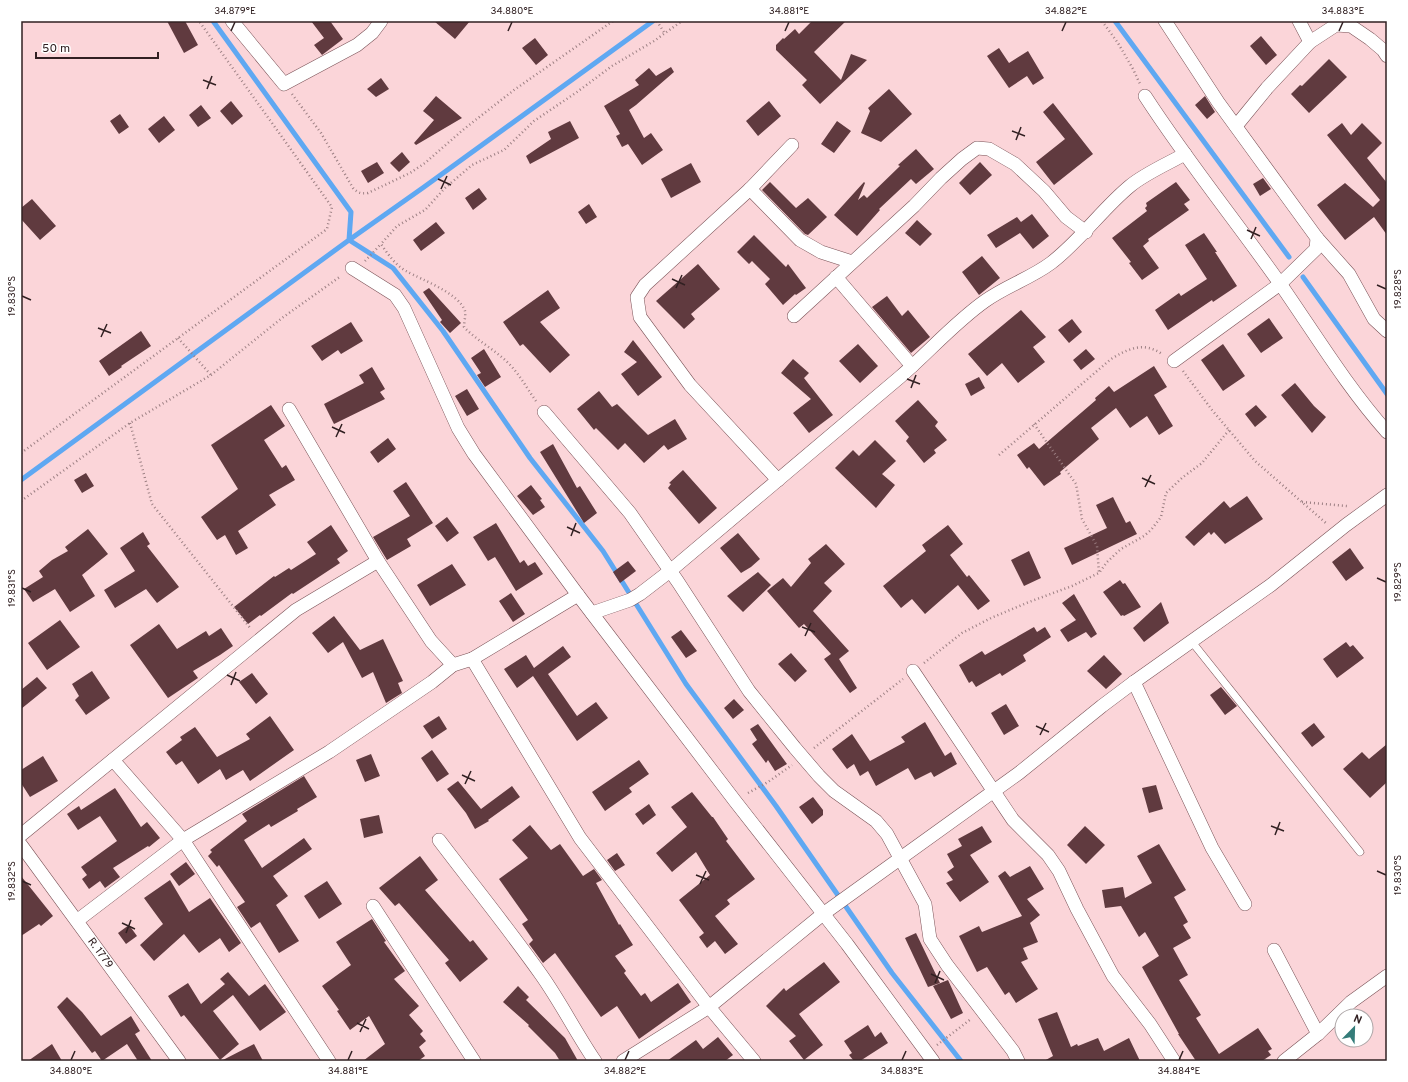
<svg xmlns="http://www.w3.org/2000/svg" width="1408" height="1082" viewBox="0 0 1408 1082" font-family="Overpass,sans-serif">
<rect width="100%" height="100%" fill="#fbd5d9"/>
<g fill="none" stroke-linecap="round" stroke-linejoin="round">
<path stroke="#5fa8f2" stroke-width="5" d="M213 21 351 212 349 240 393 268 443 331 530 458 603 551 686 684 776 806 892 973 961 1061
M1115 21 1289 257
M1303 277 1387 394
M21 480 349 240 424 187 653 21"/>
</g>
<path fill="#603a3f" d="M167 21H185L198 45 184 53Z
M311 21H330L343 39 322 55 314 45 324 38Z
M434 21H470L455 39Z
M812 21H846L814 52 841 80 851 54 867 60 820 104 802 85 807 80 776 50V45L783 38 784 39 795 29 799 34Z
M1261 36 1277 55 1266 65 1250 46Z
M535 38 548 55 536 65 522 48Z
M999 48 1009 63 1028 51 1044 78 1033 85 1027 76 1009 88 987 56Z
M1329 59 1347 77 1309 113 1291 94 1300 85 1302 86Z
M671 67 674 72 636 105 629 110 644 138 651 133 663 150 642 165 628 144 622 147 616 136 620 134 604 106 639 85 635 80 649 68 656 76Z
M381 78 389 89 376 97 367 89Z
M889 89 912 114 881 142 861 133 870 111 868 108Z
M436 96 462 118 416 145 414 143 434 120 423 111Z
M1205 96 1215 112 1207 119 1195 105Z
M231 101 243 116 232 125 220 111Z
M769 101 781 116 758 136 746 121Z
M1053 103 1093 154 1054 185 1036 162 1065 139 1043 112Z
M201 105 211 118 198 127 189 115Z
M120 114 129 127 119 134 110 121Z
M164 116 175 130 159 143 148 129Z
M570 121 579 138 530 164 526 156 551 139 548 132Z
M837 121 851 131 834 153 821 144Z
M1342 123 1351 135 1362 123 1382 143 1367 158 1387 183V235L1374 217 1345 240 1317 205 1345 183 1373 207 1380 200 1327 135Z
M916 149 934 169 916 184 911 179 879 209 880 210 857 236 834 215 864 182 865 183 858 200 864 195 867 198 900 166 898 165Z
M402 152 410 162 399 172 390 163Z
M377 162 384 173 368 183 361 171Z
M980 162 992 175 970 195 959 183Z
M691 163 701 182 671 198 661 179Z
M1263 178 1271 189 1260 196 1253 184Z
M770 182 796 208 808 198 827 217 808 235 805 234 762 190Z
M1176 182 1190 200 1184 204 1189 210 1148 239 1149 241 1143 246 1159 268 1142 280 1129 263 1131 262 1112 238 1147 211 1145 208 1147 206 1146 203Z
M479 188 487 199 473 210 465 198Z
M32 199 56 226 40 240 21 219V208Z
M589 204 597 217 586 224 578 212Z
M1032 214 1049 236 1033 249 1020 233 996 248 987 235 1017 217 1021 222Z
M917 220 932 234 920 246 905 233Z
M436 222 445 233 421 251 413 240Z
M1204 233 1217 252H1215L1237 286 1213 302 1212 300 1168 330 1155 310 1179 293 1181 296 1207 279 1185 245Z
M754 235 786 267 788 264 806 288 796 295 795 294 783 305 765 284 770 279 752 261 749 264 737 252Z
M982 256 1000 278 979 295 962 272Z
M698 264 720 289 691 314 695 319 684 329 656 301Z
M429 288 461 323 450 333 440 322 442 320 423 292Z
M548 290 560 308 540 322 570 355 550 373 523 344 520 346 503 322Z
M887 296 902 316 908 310 930 337 911 353 872 307Z
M1021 310 1046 337 1033 347 1045 362 1018 383 1002 363 987 376 968 354Z
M1269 318 1283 338 1261 353 1247 334Z
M1072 319 1082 332 1069 343 1058 330Z
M351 322 363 341 341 354 338 350 322 361 311 346Z
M141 331 151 346 121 366 122 367 109 376 99 361Z
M633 340 662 377 638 396 621 374 637 362 624 352Z
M858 344 878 366 860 383 839 361Z
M1223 344 1245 376 1223 391 1201 360Z
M484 349 501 377 485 387 477 375 481 373 471 358Z
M1086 349 1095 359 1081 370 1073 360Z
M793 359 809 373 804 378 833 415 809 433 793 413 811 399 781 373Z
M1154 366 1167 387 1154 395 1173 426 1159 435 1147 416 1130 428 1116 408 1091 428 1099 439 1060 472 1061 474 1044 486 1029 467 1027 469 1017 455 1034 443 1039 449 1096 400 1095 398 1109 386 1114 392Z
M372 367 385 389 380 392 385 399 334 424 324 404 364 383 359 375Z
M979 377 985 388 971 396 965 384Z
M1295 383 1314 406 1326 417 1312 433 1281 395Z
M467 389 479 409 467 416 455 396Z
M599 391 612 407 617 404 648 435 675 419 687 439 668 450 664 445 644 463 625 443 618 450 596 428 594 430 577 409Z
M918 400 938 422 935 426 947 440 934 450 936 453 924 463 906 441 909 437 895 421Z
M271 405 285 426 264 440 282 468 286 465 295 480 269 495 276 505 238 531 248 548 236 555 225 535 217 540 201 517 238 489 211 445Z
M1256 405 1267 417 1255 427 1245 414Z
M388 438 396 449 378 463 370 452Z
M875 440 896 461 882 474 895 485 876 508 835 468 853 450 859 456Z
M553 444 577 488 580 486 597 513 584 523 540 452Z
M683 470 717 508 699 524 668 488 671 484 669 483Z
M86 473 94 486 82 493 74 480Z
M406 482 433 523 407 539 411 546 387 560 373 537 410 516 393 491Z
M531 485 542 499 540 500 545 507 533 515 517 496Z
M1247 496 1263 519 1225 544 1214 532 1211 535 1209 532 1194 546 1185 537 1224 501 1230 508Z
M1113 497 1126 523 1130 521 1137 534 1072 565 1064 548 1107 528 1096 505Z
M447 517 459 533 447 542 435 526Z
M496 523 520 563 524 560 528 566 535 562 543 574 516 591 495 557 488 561 473 537Z
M331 525 348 551 337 559 340 563 293 594 292 593 261 616 260 615 248 624 234 607 274 576 275 577 289 568 291 570 316 554 307 542Z
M948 525 963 544 950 555 967 577 969 575 990 601 978 610 958 585 925 614 912 599 901 608 883 586 926 551 922 545Z
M88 529 108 554 82 575 95 596 70 612 55 589 33 602 24 589 43 577 39 571 52 560 68 551 65 547Z
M143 532 150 544 147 546 179 587 157 603 146 589 115 608 104 590 135 571 120 548Z
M738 533 760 559 751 567 741 573 720 548Z
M826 544 845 564 824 583 832 591 813 611 849 651 839 659 857 688 850 693 824 659 831 654 804 624 799 628 767 591 783 578 791 587 811 563 808 559Z
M1350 548 1364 568 1346 581 1332 562Z
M1029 551 1041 578 1024 586 1011 560Z
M628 561 636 571 620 583 613 572Z
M452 564 466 585 430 606 417 585Z
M758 572 771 585 743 612 727 596Z
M1120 580 1123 584 1125 583 1141 607 1124 616 1123 615 1121 616 1103 592Z
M511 593 525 614 513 622 499 601Z
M1074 594 1097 634 1091 638 1086 632 1068 642 1060 630 1076 620 1062 603Z
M1161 602 1169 623 1144 642 1133 628Z
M334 616 360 650 383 639 403 681 398 683 402 693 386 703 373 672 362 678 343 642 328 653 312 633Z
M60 620 80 647 47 670 28 643Z
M159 624 177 649 206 631 209 636 221 628 233 646 220 655 193 671 198 678 168 698 130 645Z
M1034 627 1037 632 1045 627 1051 637 1023 655 1026 661 1002 676 1000 673 976 687 972 681 969 683 959 665 982 651 985 655Z
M681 630 697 651 686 658 671 637Z
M1346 642 1350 647 1353 645 1364 658 1337 678 1323 659Z
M563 646 571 657 548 674 577 716 596 702 608 718 577 741 533 676 517 688 504 669 526 655 534 668Z
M791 653 807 671 795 682 778 664Z
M1104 655 1122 674 1106 689 1087 671Z
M92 671 110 698 86 715 75 700 79 696 72 684Z
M252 673 268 694 256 704 239 682Z
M37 677 47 688 21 709V690Z
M1221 687 1237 706 1225 715 1210 695Z
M734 699 744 710 733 719 724 708Z
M1006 704 1019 726 1004 735 991 713Z
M270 716 294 750 250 781 243 770 226 780 220 769 198 784 182 761 176 765 166 752 182 740 180 737 195 727 217 757 250 739 246 734Z
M439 716 447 729 432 739 423 726Z
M925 722 945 756 951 752 957 764 934 777 931 772 915 780 908 768 876 786 868 771 860 776 854 764 847 769 832 749 852 734 870 761 905 742 901 737Z
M1314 723 1325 737 1312 747 1301 733Z
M758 724 787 764 775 771 768 760 766 763 752 744 757 740 750 729Z
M1387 744V782L1370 798 1343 769 1362 752 1369 759Z
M432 750 449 774 437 782 421 758Z
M371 754 380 776 365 782 356 760Z
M43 756 58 781 30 797 21 783V770Z
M639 760 649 774 629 788 632 792 605 811 592 792Z
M304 776 317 797 297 809 298 811 271 827 269 824 244 840 262 868 304 838 312 849 273 876 288 896 276 905 299 941 279 953 260 922 251 928 237 907 245 902 219 865 217 867 208 856 212 852 210 850 247 821 242 814Z
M458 781 481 809 512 786 520 797 488 820 489 821 475 829 466 813 447 789Z
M1156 785 1163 809 1149 813 1142 788Z
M115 788 141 827 147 822 160 838 149 847 148 846 113 868 120 877 105 888 100 881 89 889 82 879 87 875 81 867 117 841 100 816 78 830 67 814 79 806 81 810Z
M692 792 712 817H713L728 839 726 841 755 879 727 900 730 904 715 916 738 944 725 954 715 941 707 948 699 937 704 933 679 900 710 875 696 852 672 872 656 853 687 827 671 807Z
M813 797 823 810V815L812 824 799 807Z
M649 804 656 815 643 825 635 814Z
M379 815 383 833 364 838 360 819Z
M530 825 551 850 560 844 583 876 594 869 602 880 596 883 619 925 620 924 633 945 615 956 626 971 624 973 641 996 645 993 651 1002 678 983 691 1002 639 1039 617 1006 601 1017 555 953 543 963 529 944 533 940 522 924 528 920 499 879 528 858 512 840Z
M982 826 992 842 970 855 989 882 960 902 946 883 953 880 947 872 954 867 947 854 962 846 958 839Z
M1085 826 1105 845 1086 864 1067 845Z
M1159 844 1186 890 1174 897 1188 922 1183 925 1191 938 1173 948 1188 975 1179 980 1201 1015 1196 1018 1219 1054 1258 1028 1272 1049 1268 1051 1271 1055 1262 1061H1196L1178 1034H1179L1142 967 1159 956 1145 932 1139 937 1121 906 1105 908 1102 890 1123 887 1125 898 1152 883 1137 856Z
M617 853 625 865 615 871 607 860Z
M420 856 438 880 425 890 470 942 473 940 488 959 460 982 445 963 449 960 399 903 395 906 379 888Z
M186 862 195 874 179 886 170 874Z
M1030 866 1044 889 1027 899 1040 915 1030 923 1038 942 1023 948 1028 959 1021 962 1038 989 1016 1003 1009 992 1005 995 987 967 977 972 959 936 979 926 982 932 1022 916 998 876 1005 871 1010 877Z
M21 876 53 916 41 926 39 924 21 936Z
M170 880 189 912 210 898 241 943 229 952 220 938 199 953 184 934 154 961 140 945 163 924 144 898Z
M327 881 342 904 319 919 304 896Z
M372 919 386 941 384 942 405 971 394 979 419 1006 409 1015 423 1031 420 1034 426 1041 419 1047 425 1056 418 1061H363L385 1044 369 1016 350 1030 337 1011 339 1010 322 986 351 965 336 942Z
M129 925 137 936 126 944 118 933Z
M916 933 940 983 928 987 905 938Z
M824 962 840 982 799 1014 823 1045 804 1060 789 1041 796 1036 766 1006 784 988 786 991Z
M228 972 249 996 265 984 286 1012 260 1031 233 995 213 1011 239 1044 220 1060 184 1015 181 1017 168 996 188 983 201 1004 225 984 220 979Z
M948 980 963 1013 951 1019 933 986Z
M518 986 529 997 526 1000 565 1038 578 1061H560L555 1053 528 1026 529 1025 503 1002Z
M67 997 82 1012 101 1036 131 1016 140 1031 135 1034 152 1061H138L127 1044 102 1061 95 1051 92 1053 57 1007Z
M1057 1012 1071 1047 1077 1044 1078 1046 1098 1038 1104 1051 1129 1038 1140 1061H1044L1053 1056 1038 1019Z
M868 1025 875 1037 881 1032 888 1043 860 1061H854L849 1055 852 1053 844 1041Z
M718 1037 733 1055 725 1061H667L696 1040 703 1049Z
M52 1044 62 1061H28Z
M254 1044 263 1061H221Z"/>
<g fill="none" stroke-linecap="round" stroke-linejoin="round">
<g stroke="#7a5257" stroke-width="8">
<path id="service" d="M1192 642 1360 852"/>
</g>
<g stroke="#7a5257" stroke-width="14">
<g id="minor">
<path d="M232 21 284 84 357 45 372 33 381 21"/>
<path d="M1165 21 1218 102 1317 238 1316 249 1280 284 1174 361"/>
<path d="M1299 21 1310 42"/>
<path d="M1145 96C1187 161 1236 221 1281 285 1315 334 1347 387 1387 432"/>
<path d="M1236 126 1267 88 1310 42 1336 25 1351 26 1370 39 1383 50 1387 56"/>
<path d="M750 189 800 240 821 252 852 262"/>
<path d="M1317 238 1349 274 1374 319 1387 331"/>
<path d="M352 268 395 295 404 308 458 428 474 454 578 595 735 801 847 944 933 1061"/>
<path d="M836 277 912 366"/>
<path d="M794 316 914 206 941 178 962 159 977 148 989 149 1015 164 1044 191 1066 217 1086 232"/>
<path d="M289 409 378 561 431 641 453 665"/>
<path d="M544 412 630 513 678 582 749 691 795 748 819 776 834 791 876 821 887 834 925 904 930 939 947 965 1013 1051 1018 1061"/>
<path d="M778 480 690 385 640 317 637 297 645 285 750 189 792 145"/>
<path d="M592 613 630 600 640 594 670 571C747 506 824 442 900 377 929 352 954 323 985 301 1006 286 1031 278 1051 263 1081 240 1102 209 1130 186 1144 174 1169 163 1185 154"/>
<path d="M472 659 580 838 709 1007 754 1061"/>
<path d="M913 671 1013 820 1048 855 1059 871 1077 909 1113 976 1150 1024 1174 1061"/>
<path d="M1134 682 1212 848 1245 904"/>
<path d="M113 760 183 840 329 1061"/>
<path d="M21 835 296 610 378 561"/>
<path d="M439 840C473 885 509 929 542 976 561 1003 576 1033 595 1061"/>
<path id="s1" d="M21 845 179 1061"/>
<path d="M373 906 474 1061"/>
<path d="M78 920 183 840 329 752 432 682 453 665 472 659 578 595"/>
<path d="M1274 950 1318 1034"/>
<path d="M623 1061 709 1007 823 914 1019 773 1102 706 1134 682 1271 585 1346 525 1387 495"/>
<path d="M1284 1061 1318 1034 1351 1002 1387 976"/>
</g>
</g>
<path stroke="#9d8084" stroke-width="2.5" stroke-dasharray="1 3" stroke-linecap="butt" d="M657 21 665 34
M1102 21 1118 43 1133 69 1140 84
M292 94 321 133 353 188C358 193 361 194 368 193L410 173 425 163 464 129 514 90 613 21
M365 261 381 244
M178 338 211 375
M1183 371 1212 410 1255 461 1327 524
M536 401C528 390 521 377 512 367 498 351 478 342 464 327 464 322 466 315 465 311 459 293 422 280 406 271 395 265 388 254 381 244L397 226 425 210 445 188 472 165 504 150 534 121 577 92 612 66 654 41 682 21
M130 423 152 504 251 629
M1034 424 1076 484 1082 519 1097 546 1099 573
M21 453 327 229 332 207 199 21
M999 455 1111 359C1128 349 1143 341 1162 354
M21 501 130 423 211 375 282 318 341 276
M1302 502 1347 506
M924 663 962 633 991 618 1029 602 1072 586 1099 573 1107 562 1121 549 1144 536 1151 530 1161 517 1166 493 1183 477 1202 463 1229 430
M814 748 903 679
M748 793 768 782 792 765
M937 1045 971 1019"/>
<use href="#service" stroke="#fff" stroke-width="7"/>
<use href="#minor" stroke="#fff" stroke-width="13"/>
</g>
<path fill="none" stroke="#312022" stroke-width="1.5" d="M231 31 235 22M508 31 512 22M785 31 789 22M1062 31 1066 22M1339 31 1343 22M203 80 216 85M207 89 212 76M1012 131 1025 136M1016 140 1021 127M438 179 451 185M441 189 447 176M1247 230 1260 236M1251 239 1256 227M672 279 685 285M1377 285 1386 289M676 288 682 275M22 296 31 300M98 328 111 333M101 337 107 324M907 379 920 384M911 388 916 375M332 427 345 433M336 437 342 424M1142 478 1155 484M1145 487 1151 475M567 527 580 533M571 536 576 523M1377 578 1386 582M22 588 31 592M802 627 815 632M805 636 811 623M227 675 240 681M231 685 236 672M1036 726 1049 732M1040 735 1046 723M462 775 475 781M465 784 471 771M1271 826 1284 831M1275 835 1280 822M1377 871 1386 875M696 875 709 880M22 881 31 885M700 884 706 871M122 923 135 929M126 933 131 920M931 974 944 980M935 983 940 971M357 1023 369 1029M360 1032 366 1019M71 1060 75 1051M348 1060 352 1051M625 1060 629 1051M902 1060 906 1051M1179 1060 1183 1051"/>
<g text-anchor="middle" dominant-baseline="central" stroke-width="4" stroke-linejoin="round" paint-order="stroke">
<g font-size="11" fill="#312022" stroke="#fff">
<text stroke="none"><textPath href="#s1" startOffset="134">R. 1779</textPath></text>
</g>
</g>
<rect width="1408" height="1082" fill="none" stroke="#ffffff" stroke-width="44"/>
<g transform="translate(1354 1028) rotate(23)"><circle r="19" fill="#ffffff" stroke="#ada6a7"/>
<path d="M0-3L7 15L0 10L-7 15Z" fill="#347c79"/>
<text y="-6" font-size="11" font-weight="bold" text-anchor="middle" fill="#312022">N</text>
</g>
<path d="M36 52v6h122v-6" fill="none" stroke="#312022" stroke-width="2"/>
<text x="42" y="52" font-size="12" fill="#312022" stroke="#ffffff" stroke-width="3" paint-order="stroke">50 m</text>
<rect x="22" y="22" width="1364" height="1038" fill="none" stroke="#312022" stroke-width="1.5"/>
<g font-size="10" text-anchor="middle" fill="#312022">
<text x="235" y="14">34.879°E</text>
<text x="512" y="14">34.880°E</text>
<text x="789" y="14">34.881°E</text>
<text x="1066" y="14">34.882°E</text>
<text x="1343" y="14">34.883°E</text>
<text transform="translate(1397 289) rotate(-90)" y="4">19.828°S</text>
<text transform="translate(11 296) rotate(-90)" y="4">19.830°S</text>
<text transform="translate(1397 582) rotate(-90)" y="4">19.829°S</text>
<text transform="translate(11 588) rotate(-90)" y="4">19.831°S</text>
<text transform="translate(1397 875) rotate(-90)" y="4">19.830°S</text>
<text transform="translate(11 881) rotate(-90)" y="4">19.832°S</text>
<text x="71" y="1074">34.880°E</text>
<text x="348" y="1074">34.881°E</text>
<text x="625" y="1074">34.882°E</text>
<text x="902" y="1074">34.883°E</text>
<text x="1179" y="1074">34.884°E</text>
</g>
</svg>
